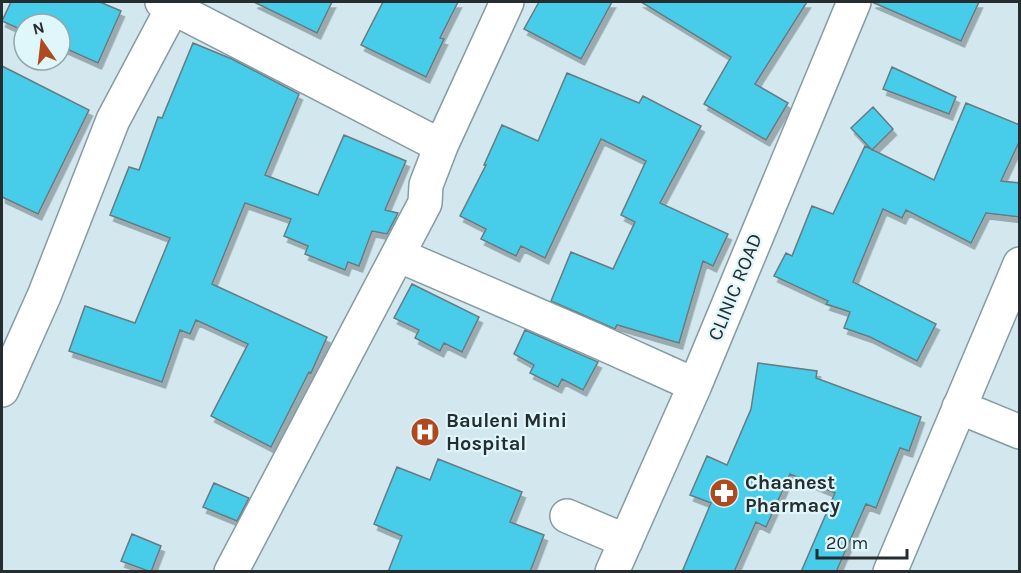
<svg xmlns="http://www.w3.org/2000/svg" width="1021" height="573" viewBox="0 0 1021 573" font-family="Karla,sans-serif">
<defs>
<filter id="shadow"><feDropShadow dx="3.5" dy="6" stdDeviation="0" flood-color="#0004"/></filter>
</defs>
<rect width="100%" height="100%" fill="#d2e8ee"/>
<path fill="#46cce9" stroke="#667b80" stroke-width="1.5" filter="url(#shadow)" d="M11 2H100L121 11 98 63 60 46V24H24V31L2 21Z
M254 2H332L317 33Z
M383 2H458L440 38 444 39 426 77 361 45Z
M539 2H612L581 59 524 29Z
M641 2H807L755 84 788 103 766 140 704 104 731 57Z
M872 2H979L961 41Z
M193 43 232 59 299 94 265 175 318 195 344 135 406 161 385 210 398 213 387 234 372 231 359 266 348 262 345 270 305 254 308 246 284 236 291 219 245 203 212 284 327 337 311 373 309 372 271 447 211 416 248 344 196 320 190 334 180 330 162 382 69 351 85 306 135 323 170 238 110 215 129 167 139 170 158 117 162 118Z
M2 66 89 110 38 214 2 197Z
M892 67 956 97 949 114 883 89Z
M567 73 639 103 643 96 701 126 660 203 728 234 713 266 703 261 679 343 617 325 615 329 551 301 571 252 613 269 635 222 621 215 646 161 601 139 545 258 521 246 516 256 481 239 486 229 460 216 486 165H484L502 125 538 141Z
M966 103 1020 125V140L1001 181 1020 183V217L986 213 971 243 906 210 902 218 883 209 853 282 936 324 917 361 870 337 844 328 850 312 826 304 828 301 774 276 786 253 792 256 812 206 833 214 865 146 934 180Z
M873 107 893 129 872 150 851 128Z
M412 284 479 317 462 352 444 343 440 351 415 338 419 330 394 318Z
M525 330 598 362 583 390 562 379 558 387 530 373 534 365 514 354Z
M758 363 817 371 816 378 921 417 909 451 900 448 876 508 866 504 836 572H801L835 493 790 474 766 527 756 522 734 572H682L711 503 690 495 707 456 727 465 751 409Z
M438 459 522 492 510 522 544 535 530 572H388L402 536 374 524 397 467 430 480Z
M214 483 249 498 237 521 203 507Z
M132 534 161 546 151 572 121 561Z"/>
<g fill="none" stroke-linecap="round" stroke-linejoin="round">
<g stroke="#869ba1" stroke-width="36">
<path id="minor" d="M162 2 441 146
M398 255 595 340 695 385
M2 390 44 296 113 120 173 7
M959 407 1020 432
M567 516 626 541
M231 572 425 203 426 185 441 146 507 2
M612 572 695 385 854 2
M890 572 1020 264"/>
</g>
<use href="#minor" stroke="#fff" stroke-width="33"/>
</g>
<defs>
<g id="hospital-disc" transform="scale(1.5)"><circle r="9.5" fill="#af4920" stroke="#dff6fb"/><path d="M-5-5h3v3.5h4V-5h3V5h-3V1.5h-4V5h-3Z" fill="#fff"/></g>
<g id="pharmacy-disc" transform="scale(1.5)"><circle r="9.5" fill="#af4920" stroke="#dff6fb"/><path d="M-2-6h4v4h4v4h-4v4h-4v-4h-4v-4h4Z" fill="#fff"/></g>
</defs>
<g fill-rule="evenodd">
<use href="#hospital-disc" x="425" y="432"/>
<use href="#pharmacy-disc" x="724" y="493"/>
</g>
<g text-anchor="middle" dominant-baseline="central" stroke-width="4.5" stroke-linejoin="round" paint-order="stroke">
<g font-size="20" fill="#252d30" stroke="#dff6fb">
<text transform="translate(735 287) rotate(-68)">CLINIC ROAD</text>
</g>
<g font-size="20" font-weight="bold" fill="#252d30" stroke="#dff6fb" text-anchor="start">
<text x="446" y="420">Bauleni Mini<tspan x="446" dy="23">Hospital</tspan></text>
<text x="745" y="482">Chaanest<tspan x="745" dy="23">Pharmacy</tspan></text>
</g>
</g>
<rect width="1021" height="573" fill="none" stroke="#252d30" stroke-width="6"/>
<g transform="translate(42 42) rotate(346)"><circle r="28" fill="#dff6fb" stroke="#95a6aa" stroke-width="1.5"/>
<path d="M0-4.5L10 22L0 15L-10 22Z" fill="#af4920"/>
<text y="-9" font-size="16" font-weight="bold" text-anchor="middle" fill="#252d30">N</text>
</g>
<path d="M817 549v9h90v-9" fill="none" stroke="#252d30" stroke-width="3"/>
<text x="826" y="549" font-size="18" fill="#252d30" stroke="#dff6fb" stroke-width="4.5" paint-order="stroke">20 m</text>
</svg>
